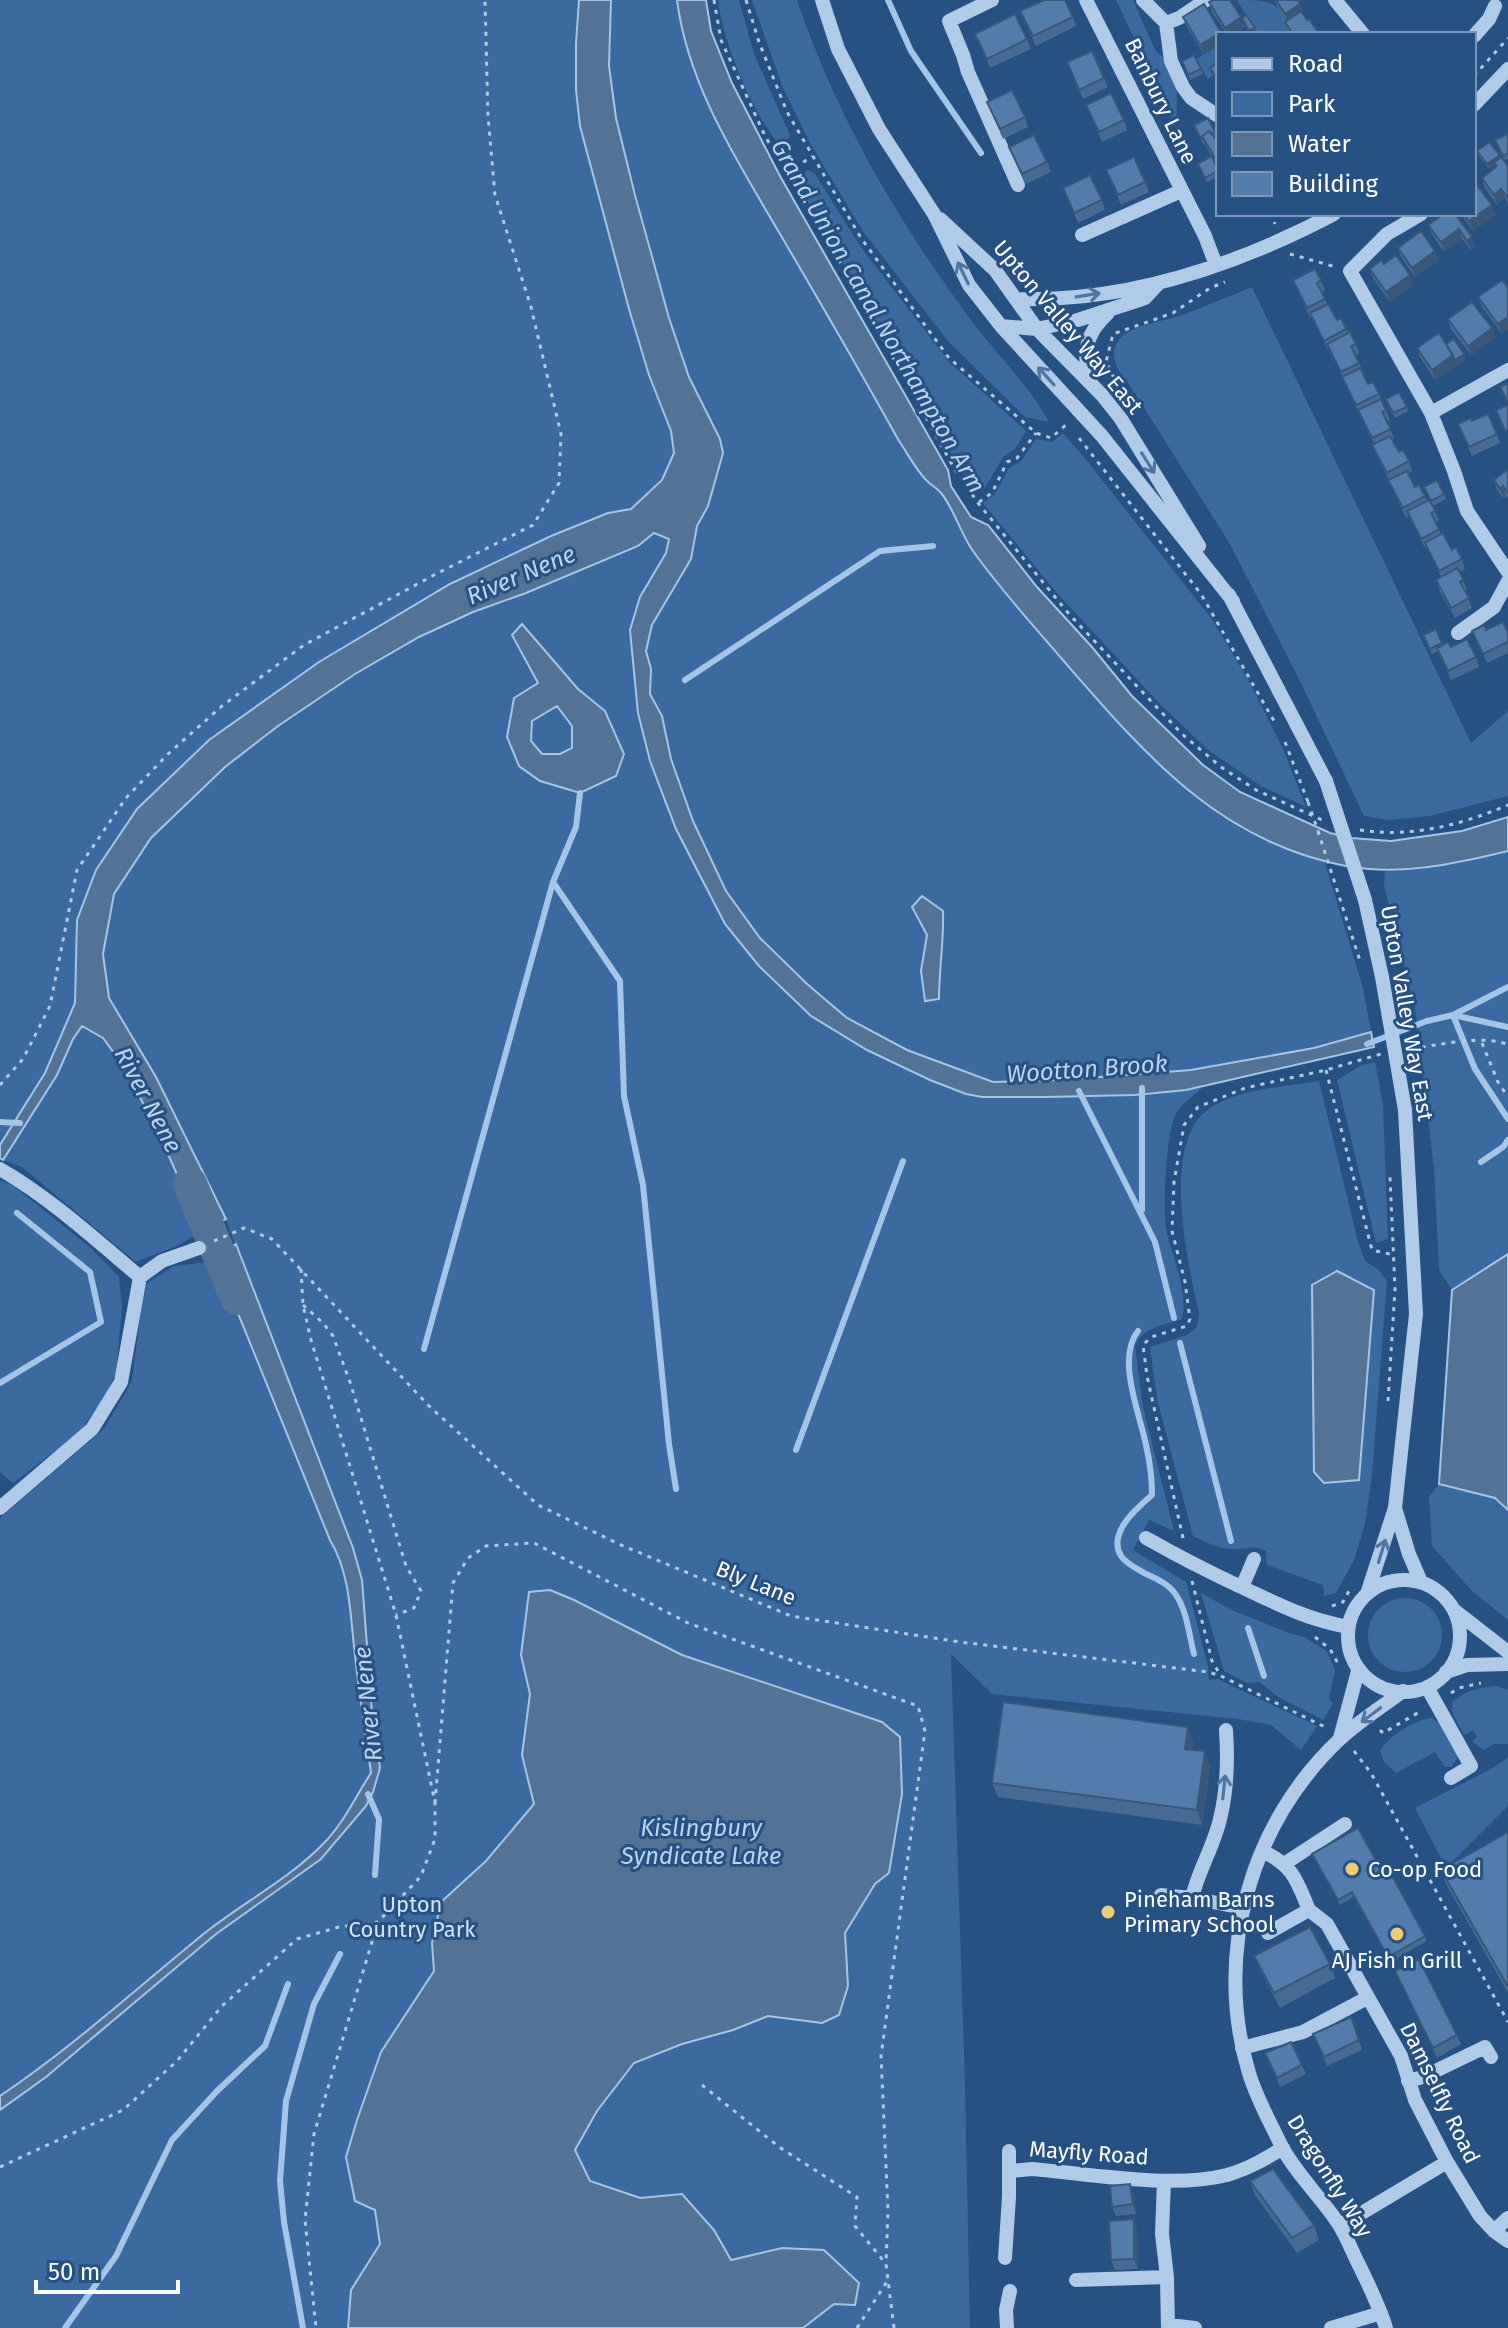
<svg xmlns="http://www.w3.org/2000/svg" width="1508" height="2328" viewBox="0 0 1508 2328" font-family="'Fira Sans',sans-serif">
<rect width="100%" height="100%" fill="#275083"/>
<path fill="#3b6aa0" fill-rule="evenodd" d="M0 0H598L593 82 690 457 683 497 463 597 208 762 91 912 82 1004 52 1075 0 1155Z
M611 0H677C689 86 737 160 780 233 820 302 860 371 899 441L925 479 941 494 957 519 961 533 1004 591 1109 713 1146 750 1220 815 1247 832 1284 847 1324 860 1363 988 1371 1032 1314 1048 1191 1070 1060 1080 993 1082 907 1050 847 1018 806 983 760 938 726 891 693 821 671 759 662 716 650 694 651 670 646 651 652 625 664 607 691 559 697 526 708 506 702 401 689 377 669 318 616 118 609 66Z
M718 0H739L754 54 790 135 785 143 779 145C752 111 723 43 718 0Z
M752 0H797C837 117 895 216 968 316 994 352 1028 383 1049 422L1025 417 948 341 862 230 810 143 783 88Z
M1116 0H1133L1151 41 1157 53 1166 59 1175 79 1177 94 1176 127Z
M1237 0C1269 0 1282 0 1290 34H1254L1256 32Z
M1218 46V72L1208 79 1196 59Z
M807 170 815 174 860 246 950 363 1026 431 1015 449 1003 457 985 488 975 491 954 459 906 371 801 190 800 179Z
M1252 287 1471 743 1508 711V796L1430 816 1388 820 1364 816 1299 679 1230 544 1129 384C1118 371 1107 356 1119 340 1130 325 1165 321 1183 315 1206 306 1229 296 1252 287Z
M1063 433 1088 462 1211 618 1249 681 1283 749 1306 807 1261 786 1208 750 1160 704 1055 591 983 503 995 494 1009 468 1022 460 1036 439 1052 442Z
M654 533 669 539 666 553 640 597 638 713 759 966 811 1016 867 1050 930 1080 966 1094 1045 1097 1135 1095 1186 1090 1205 1085C1196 1094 1180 1104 1175 1116 1166 1135 1162 1214 1167 1234 1173 1256 1190 1299 1181 1320 1164 1324 1141 1329 1135 1346L1143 1407 1174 1531 1149 1520 1133 1550 1186 1582 1208 1666 1209 1680 1218 1679 1317 1726 1301 1750 1271 1725 1238 1719 992 1694 951 1654 965 2084 970 2328H0V1518L104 1429 132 1381 141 1309 147 1283 174 1266 208 1262 235 1244 224 1215 156 1077 109 998 103 954 114 894 151 838 225 767 278 726 355 674 419 637 473 611 526 593 638 546ZM522 625 578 689 605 711 580 793 507 737 514 699 538 683Z
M557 706 572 726V748L560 754H542L531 741 532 720Z
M1508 851V1254L1452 1290 1439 1270 1434 1169 1415 1008 1384 886 1385 871 1462 863Z
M81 1026 102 1038 127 1071 168 1154 202 1231 179 1245 136 1262 22 1167 3 1160 57 1075 73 1039Z
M1375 1062 1383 1105 1388 1239 1376 1243 1337 1080 1362 1065Z
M1319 1081 1358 1242 1365 1261 1378 1269 1387 1281 1372 1475 1365 1524 1354 1560 1336 1593 1324 1596 1323 1585 1267 1565 1266 1551C1251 1544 1248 1550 1233 1549 1218 1549 1206 1542 1193 1536L1157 1399 1150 1347 1187 1335 1197 1327 1199 1314C1188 1263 1158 1138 1213 1106 1244 1088 1285 1087 1319 1081Z
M0 1180 14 1186 92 1249 119 1277 122 1307 116 1373 105 1396 79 1433 13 1483 0 1472Z
M1439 1484 1495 1498 1508 1510V1620L1472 1591 1432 1546 1429 1497Z
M1201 1593 1232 1610 1289 1633 1304 1637 1327 1651 1335 1670 1329 1699 1333 1703 1323 1720 1277 1696 1259 1682 1247 1683 1224 1671Z
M1368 1635a37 37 0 1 1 74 0a37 37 0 1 1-74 0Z
M1497 1686 1508 1690V1744H1494L1483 1750 1472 1741 1477 1737 1473 1730 1464 1735 1452 1712V1702C1466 1691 1479 1687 1497 1686Z
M1431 1718 1438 1722 1459 1756 1451 1767H1445L1435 1752 1396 1773 1384 1762 1380 1751C1389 1735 1414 1721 1431 1718Z
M1508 1758V1806L1446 1868 1415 1808 1489 1770Z"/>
<path fill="#547296" stroke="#a5c5e8" stroke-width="2" fill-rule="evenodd" d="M579 0H611L609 66 616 118 635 195 669 318 689 377 720 439 723 453 708 506 697 526 691 559 652 625 646 651 651 669 650 694 662 716 671 759 693 821 726 891 760 938 806 983 847 1018 907 1050 993 1082 1060 1080 1191 1070 1314 1048 1371 1032 1374 1047 1186 1090 1135 1095 1045 1097H982L966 1094 930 1080 867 1050 811 1016 759 966 725 924 676 829 650 761 638 713 630 630 640 597 666 553 669 539 654 533 638 546 526 593 473 612 419 637 355 674 278 726 225 767 151 838 114 894 103 954 109 998 156 1077 226 1219 202 1231 168 1154 127 1071 103 1038 82 1026 73 1039 57 1075 3 1160 0 1158V1145L45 1073 75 1003 77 920 96 870 137 809 209 740 319 662 450 584 551 536 608 513 631 509 662 480 674 453 671 431 649 375 629 309 580 126 576 90V43Z
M677 0H706L711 31 732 83 780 176 948 470 951 486 971 517 988 525 1037 587 1092 647 1132 696 1203 765 1240 792 1330 833 1351 838 1391 841 1462 831 1508 817V851C1455 864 1400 876 1346 866 1218 842 1143 752 1062 659 1032 624 1000 589 973 551 960 533 955 510 941 493 937 488 931 485 927 481 916 470 908 454 899 441 860 371 820 302 780 234 737 160 688 86 677 0Z
M522 624 578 689 605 711 624 754 616 776 580 793 540 781 519 766 507 737 514 698 538 683 512 635ZM557 706 572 726V748L560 754H542L531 741 532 721Z
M922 896 943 911C944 941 939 969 939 999L925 1001 921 971 927 935 912 907Z
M236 1244 353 1548 362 1580 372 1712 380 1768 373 1792 366 1806 321 1859 216 1934 46 2077 0 2110V2096C73 2047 138 1987 206 1932 244 1902 289 1879 323 1844 344 1823 355 1797 371 1773 366 1734 359 1695 355 1655 350 1616 351 1575 330 1540L231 1296 220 1273 208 1262Z
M1508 1254V1510L1495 1498 1439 1484 1452 1290Z
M1337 1271 1374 1290 1359 1480 1324 1483 1314 1472 1312 1285Z
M550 1590 574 1600 682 1655 882 1722 900 1737 902 1794 889 1873 875 1884 845 1933 848 1986 839 2015 822 2023 768 2016 733 2030 682 2044 634 2063 597 2111 575 2150 590 2181 640 2198 682 2194 714 2230 731 2260 782 2248 824 2250 859 2283 855 2305 834 2304 803 2328H348L351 2290 380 2244 375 2210 355 2201 346 2157 357 2120 381 2052 434 1971 432 1943 441 1902 486 1861 534 1804 522 1755 530 1694 521 1655 529 1592Z"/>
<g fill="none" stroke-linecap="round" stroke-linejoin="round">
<path stroke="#a5c5e8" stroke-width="6" d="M888 0 911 51 981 153
M685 680 880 551 933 546
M553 882 620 981 624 1096 643 1185 669 1444 676 1489
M1453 1015 1475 1069 1508 1119
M1453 1015 1508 1027
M1367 1044 1427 1021 1453 1015 1508 987
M1079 1091 1155 1242 1174 1318
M0 1122 20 1123
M1481 1162 1503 1147 1508 1140
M1142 1210V1088
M1138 1331C1116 1359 1140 1414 1146 1445 1150 1462 1152 1478 1152 1495 1137 1508 1107 1533 1121 1556 1126 1564 1138 1569 1146 1574 1157 1579 1169 1584 1176 1595 1187 1611 1189 1635 1194 1654
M1180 1343 1231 1541
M424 1349 553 882 576 827 580 793
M0 1383 101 1322 90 1272 17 1213
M796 1450 903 1161
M1248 1628 1264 1676
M368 1794 379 1819 375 1875
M65 2328 116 2256 172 2140 217 2091 265 2046 288 1984
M303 2328 284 2222 280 2181 286 2101 314 2004 340 1954"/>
<path stroke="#547296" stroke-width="34" d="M190 1184 237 1298"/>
<path stroke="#b0cae7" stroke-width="3" stroke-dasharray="4 6" stroke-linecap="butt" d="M714 0 721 40 765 136 834 251 954 468 978 503 1069 614 1182 734 1221 767 1256 790 1322 820
M746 0 759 42 787 112 861 238 949 358 1036 433 1051 438 1067 424
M1474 76 1508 38
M787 174 812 156
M1273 214 1271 215 1275 224
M1290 254 1336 267
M1114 386 1117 384 1106 362 1113 334 1173 313 1210 288 1225 282
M1079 438 1201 594 1274 721
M979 502 992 493 1007 462 1017 458 1036 433
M1285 742 1308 802
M1360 830C1411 838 1461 825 1508 805
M1318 831 1361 964
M1482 1043 1498 1082 1508 1097
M1412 1049C1436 1045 1487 1034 1508 1045
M1326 1070 1372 1250 1394 1255
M0 1085 23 1059 50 1006 77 870 126 798 168 754 222 706 304 645 436 574 533 525 559 483 561 434 531 307 495 195 488 116 485 0
M214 1241 244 1228 272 1239 428 1405 538 1505 621 1545 791 1616 960 1642 1208 1672 1221 1676 1327 1728
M301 1269 303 1305 311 1340 396 1615 435 1803V1839L421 1876 378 1922 314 2134 305 2220 316 2328
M303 1305 323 1323 333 1336 350 1382 406 1566 421 1591 414 1608 396 1615
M1388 1401 1395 1289 1390 1177
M1183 1538 1147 1376 1143 1345 1151 1337 1187 1326 1190 1319 1185 1282 1172 1231 1174 1182 1184 1125 1198 1107 1245 1088 1326 1070 1381 1054
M1192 1581 1212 1661 1221 1676
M1332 1606 1343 1602 1349 1591
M1315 1637 1330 1649 1340 1667
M1451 1693 1459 1688 1481 1683
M1380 1730 1383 1733 1421 1711
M1354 1751 1371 1773 1508 2022
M435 1803 453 1583 468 1558 486 1546 534 1543 688 1623 918 1706 925 1731 881 2056 888 2210 886 2264
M702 2085 779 2147 857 2197 855 2226 886 2264 894 2328
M0 2167 123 2110 177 2061 222 2006 297 1939 339 1927 378 1922
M857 2328 888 2280"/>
<path stroke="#b0cae7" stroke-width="14" d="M822 0 838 49 879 129 934 214 969 285 1001 326 1102 436 1233 601
M992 0 949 21 963 55 968 72 1018 185
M1086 0 1205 236 1216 265
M1143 0 1166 23 1171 61 1183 87 1191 98 1218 116
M1335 0 1363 34
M1166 23 1179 18 1206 0
M1474 36 1489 19 1495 6
M1474 105 1508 69
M1421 214 1387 234 1350 271 1431 413 1454 471 1467 511 1508 572
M940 219 995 270 1037 329 1102 395 1121 419 1199 546
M1082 235 1181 191
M1018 299C1128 302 1237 265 1334 214
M1001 326 1037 329 1078 320 1145 298 1158 284
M1088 380C1084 350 1085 334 1108 313
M1431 413 1508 370
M1229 595 1326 781
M1458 633 1494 607 1508 581
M1365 900 1382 977
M0 1169C50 1198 95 1239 140 1277L162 1261 199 1248
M0 1508 92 1429 121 1382 140 1277
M1395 1508 1409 1554 1421 1582
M1146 1538C1176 1555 1207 1571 1239 1586 1278 1604 1305 1619 1348 1627
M1348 1636a56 56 0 1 1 112 0a56 56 0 1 1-112 0Z
M1242 1587 1254 1559
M1367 1594 1395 1508 1416 1314 1405 1110
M1454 1610 1508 1652
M1446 1672 1467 1665 1508 1664
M1427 1687 1471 1766 1451 1778
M1226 1730C1228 1759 1227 1791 1220 1819 1214 1846 1198 1871 1192 1898L1243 1908
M1340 1738 1358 1671
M1262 1851C1293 1865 1297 1881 1309 1910L1268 1933
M1284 1864 1345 1824
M1161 1895 1192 1898
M1309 1910 1327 1924 1401 2056 1415 2100 1447 2162 1480 2216 1494 2231 1508 2241
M1242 2048 1303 2032 1367 1998
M1408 2081 1423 2077 1485 2047 1491 2057
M1010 2171 1032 2169C1090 2174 1172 2189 1227 2175 1248 2169 1265 2159 1283 2148
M1164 2181 1162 2234 1167 2277 1168 2328
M1340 2226 1447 2162
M1494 2231 1508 2218
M1005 2258 1009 2197V2151
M1076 2280 1167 2277
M1169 2325 1195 2328
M1007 2328 1006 2310 1010 2291
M1331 2328 1381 2313
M1386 2328C1379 2305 1368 2283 1357 2261 1351 2249 1346 2235 1338 2223 1321 2197 1295 2173 1281 2145 1270 2122 1256 2097 1249 2073 1213 1955 1250 1823 1340 1739 1359 1721 1382 1707 1403 1691"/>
<path stroke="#b0cae7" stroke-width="3" stroke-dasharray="4 6" stroke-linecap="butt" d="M1308 802 1318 831"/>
<path stroke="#b0cae7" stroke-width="14" d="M1326 781 1365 900
M1382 977 1405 1110"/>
</g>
<path fill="#476b95" d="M1275 0H1300L1299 2 1303 14 1307 20 1309 19 1319 34H1290L1285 22 1286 21 1277 6Z
M1209 2 1242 18 1256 32 1254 34H1249L1245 26 1234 34H1227L1212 12Z
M1020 11 1073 17 1076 26 1036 46Z
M1183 17 1221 32 1222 34H1218L1204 55 1187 27Z
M975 34 1027 39 1031 49 990 68Z
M1194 55 1203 74 1190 80 1182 61Z
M1067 62 1104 78 1108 87 1083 99Z
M987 102 1025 117 1028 127 1003 139Z
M1086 105 1124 120 1127 130 1102 142Z
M1196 130 1215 132 1217 137 1215 138 1216 139 1218 137V167L1204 143 1203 144Z
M1508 134V159L1504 160 1495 140Z
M1009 147 1047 162 1051 172 1026 184Z
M1477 151 1500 157 1508 166V203L1505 198 1497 205 1485 188 1482 178 1496 167 1495 165 1489 169 1479 156Z
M1198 164 1218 169V177L1207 182Z
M1106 170 1145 182 1149 192 1121 205Z
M1063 188 1102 200 1105 210 1078 223Z
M1440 214H1455L1476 247 1471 250 1462 239 1444 252 1432 234 1428 225 1441 216Z
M1461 214H1474L1496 215 1473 231Z
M1398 248 1435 251 1439 260 1415 277 1401 257Z
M1384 264 1413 285 1390 302 1373 278 1370 269Z
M1293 280H1321L1325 290 1322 292 1327 304 1337 320 1346 329 1356 344 1359 354 1356 355 1363 372 1368 384 1379 394 1386 410 1390 420 1387 422 1394 438 1392 439 1399 452 1409 461 1412 471 1408 473 1415 487 1425 496 1427 501 1431 502 1424 487 1444 494 1446 499 1433 506 1439 521 1436 522 1441 535 1452 550 1462 559 1465 569 1459 572 1467 589 1465 591 1472 608 1455 618 1439 590 1436 580 1441 577 1427 547 1425 548 1409 516 1406 517 1392 489 1389 480 1376 454 1372 445 1374 444 1346 386 1343 377 1329 350H1328L1312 317 1310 318Z
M1508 288V329L1502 334 1482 307 1478 297Z
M1448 319 1492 328 1495 338 1471 355 1451 329Z
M1446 344 1466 359 1435 380 1420 357 1417 348Z
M1386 399 1407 407 1408 411 1395 418Z
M1472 421 1497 434 1500 443 1472 456 1458 424Z
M1508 469V498L1506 496 1503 498 1497 490 1494 480Z
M1436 629 1443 645 1451 647 1476 657 1479 667 1451 680 1438 651 1432 654 1425 640Z
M1472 631 1508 633V653L1487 663Z
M1193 1741 1192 1750 1210 1766 1202 1825 998 1797 992 1783Z
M1508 1832V1993L1446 1884 1441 1870Z
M1312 1854 1383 1873 1425 1936 1427 1941 1390 1962 1354 1897 1340 1905Z
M1254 1956 1330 1964 1335 1978 1280 2008 1260 1970Z
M1395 1971 1457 2035 1461 2044 1437 2058Z
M1351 2017 1362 2050 1327 2066 1313 2034Z
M1265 2053 1302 2065 1306 2074 1280 2087Z
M1250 2181 1314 2225 1319 2240 1297 2253 1255 2195Z
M1134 2193 1136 2214 1116 2216 1112 2207Z
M1137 2229 1138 2269 1115 2270 1111 2260Z"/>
<path fill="#3a5779" d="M1300 4 1303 14 1288 24 1285 14Z
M1241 17 1245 26 1234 34H1227L1225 28Z
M1255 27 1256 32 1254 34H1250L1249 31Z
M1221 32 1222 34H1218V46L1204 55 1200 45Z
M1500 155 1502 160 1489 169 1487 164Z
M1501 189 1505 198 1497 205 1494 195Z
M1492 205 1496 215 1473 231 1469 221Z
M1459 229 1462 239 1444 252 1441 242Z
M1472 237 1476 247 1471 250 1467 241Z
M1435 251 1439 260 1415 277 1412 268Z
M1410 275 1413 285 1390 302 1386 292Z
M1508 317V329L1502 334 1498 324Z
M1492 328 1495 338 1471 355 1468 346Z
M1464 354 1466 359 1435 380 1432 370 1453 355Z
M1503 486 1506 496 1503 498 1500 489Z
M1188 1727 1193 1741 1190 1763 1185 1749Z
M1205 1751 1210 1766 1202 1825 1197 1810Z
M1130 2184 1134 2193 1136 2214 1133 2204Z
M1134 2219 1137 2229 1138 2269 1134 2259Z"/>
<path fill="#537cad" stroke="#3a5779" stroke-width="2" d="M1044 0H1065L1073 17 1033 36 1020 11Z
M1213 0H1230L1241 17 1225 28 1209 2Z
M1276 0H1297L1300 4 1285 14Z
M1204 4 1221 32 1200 45 1183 17Z
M1301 11 1307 20 1309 19 1318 32 1315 34H1293L1285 22Z
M1015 14 1027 39 987 59 975 34Z
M1246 15 1255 27 1249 31 1242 18Z
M1092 51 1104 78 1079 90 1067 62Z
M1194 55 1201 69 1188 75 1182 61Z
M1218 63V74L1215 76 1210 68Z
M1012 90 1025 117 1000 129 987 102Z
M1111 93 1124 120 1099 132 1086 105Z
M1208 118 1215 132 1212 134 1209 131 1202 136 1203 138 1201 139 1194 125Z
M1209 131 1216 139 1218 137V163L1202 136Z
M1508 134V153L1503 156 1495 140Z
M1034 135 1047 162 1022 174 1009 147Z
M1489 142 1500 155 1487 164 1477 151Z
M1212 156 1218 171 1205 178 1198 164Z
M1134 157 1145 182 1118 195 1106 170Z
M1501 157 1508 166V198L1501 189 1494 195 1482 178 1497 166 1494 163Z
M1090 175 1102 200 1074 213 1063 188Z
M1477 185 1492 205 1469 221 1464 214H1474V187Z
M1441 214H1455L1472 237 1467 241 1459 229 1441 242 1428 225 1442 215Z
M1421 231 1435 251 1412 268 1398 248Z
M1396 255 1410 275 1386 292 1370 269 1381 260 1384 264Z
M1315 269 1321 280 1317 283 1325 299 1307 308 1293 280Z
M1502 280 1508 288V317L1498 324 1478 297Z
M1472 302 1492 328 1468 346 1448 319Z
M1328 304 1337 320 1341 318 1346 329 1324 341 1310 313Z
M1350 332 1356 344 1351 346 1359 363 1341 372 1327 344Z
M1439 333 1453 355 1432 370 1417 348Z
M1454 339 1464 354 1455 360 1446 344Z
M1360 368 1368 384 1373 382 1379 394 1356 405 1342 377Z
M1508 383V401H1507L1500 387Z
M1399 392 1407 407 1393 413 1386 399Z
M1381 399 1386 410 1382 412 1391 429 1372 438 1358 410Z
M1508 405V429L1505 431 1496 410Z
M1488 414 1497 434 1469 447 1458 424 1471 418 1472 421Z
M1390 436 1399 452 1403 450 1409 461 1387 473 1372 445Z
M1508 469V493L1503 486 1500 489 1494 480Z
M1407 471 1415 487 1419 485 1425 496 1403 508 1388 480Z
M1437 480 1444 494 1431 501 1424 487Z
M1429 500 1436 511 1431 513 1439 529 1421 539 1407 511Z
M1443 533 1452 550 1456 547 1462 559 1439 571 1425 543Z
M1457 568 1464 580 1460 582 1469 598 1451 608 1436 580Z
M1503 622 1508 633V642L1483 654 1472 631 1484 625 1486 630Z
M1436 629 1442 643 1430 649 1423 635Z
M1467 639 1476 657 1448 671 1437 648 1448 642 1451 647Z
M1003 1702 1188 1727 1185 1749 1205 1751 1197 1810 992 1783Z
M1358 1828 1383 1873 1389 1870 1425 1936 1388 1957 1352 1892 1338 1900 1312 1854Z
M1508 1832V1987L1441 1870Z
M1310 1927 1330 1964 1274 1993 1254 1956Z
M1419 1959 1457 2035 1433 2048 1395 1971Z
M1351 2017 1359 2040 1324 2057 1313 2034Z
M1291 2042 1302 2065 1277 2078 1265 2053Z
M1273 2169 1314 2225 1292 2238 1250 2181Z
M1130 2184 1133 2204 1112 2207 1110 2186Z
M1134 2219V2259L1111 2260 1109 2221Z"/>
<defs><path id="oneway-shaft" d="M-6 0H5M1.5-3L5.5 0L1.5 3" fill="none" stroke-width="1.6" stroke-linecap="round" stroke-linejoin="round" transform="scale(2)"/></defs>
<g stroke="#5075a1">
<use href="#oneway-shaft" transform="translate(963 273) rotate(-116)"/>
<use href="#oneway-shaft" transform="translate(1088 295) rotate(-9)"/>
<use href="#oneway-shaft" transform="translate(1046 376) rotate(-132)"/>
<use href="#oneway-shaft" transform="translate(1148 463) rotate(58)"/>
<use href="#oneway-shaft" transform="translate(1382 1551) rotate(-73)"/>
<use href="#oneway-shaft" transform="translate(1371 1715) rotate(143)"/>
<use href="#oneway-shaft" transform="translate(1224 1787) rotate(-84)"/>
</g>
<g fill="#f0cb76" stroke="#275083" stroke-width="3">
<circle cx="1352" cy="1869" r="8"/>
<circle cx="1108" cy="1912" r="8"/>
<circle cx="1397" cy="1934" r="8"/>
</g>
<g text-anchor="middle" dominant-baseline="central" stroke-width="6" stroke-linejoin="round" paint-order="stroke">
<g font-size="22" fill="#fff" stroke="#275083">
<text transform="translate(1161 101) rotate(64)">Banbury Lane</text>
<text transform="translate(1068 327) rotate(50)">Upton Valley Way East</text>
<text transform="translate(1407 1013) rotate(80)">Upton Valley Way East</text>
<text transform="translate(756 1583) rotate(22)">Bly Lane</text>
<text transform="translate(1440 2093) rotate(64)">Damselfly Road</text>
<text transform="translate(1089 2153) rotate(4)">Mayfly Road</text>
<text transform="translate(1330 2176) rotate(58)">Dragonfly Way</text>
</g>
<g font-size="22" fill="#fff" stroke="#275083" text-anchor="start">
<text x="1368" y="1869">Co-op Food</text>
<text x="1124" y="1899">Pineham Barns<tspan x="1124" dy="25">Primary School</tspan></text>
<text x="1397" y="1960" text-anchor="middle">AJ Fish n Grill</text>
</g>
<g font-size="22" fill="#d4e3f6" stroke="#275083">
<text x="412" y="1904">Upton<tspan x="412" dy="25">Country Park</tspan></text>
</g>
<g font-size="24" font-style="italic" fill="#bcd4ef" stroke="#275083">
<text transform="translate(878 316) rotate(60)">Grand Union Canal Northampton Arm</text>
<text transform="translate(521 575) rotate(-23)">River Nene</text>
<text transform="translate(1087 1069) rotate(-4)">Wootton Brook</text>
<text transform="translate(148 1100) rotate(62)">River Nene</text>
<text transform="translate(368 1704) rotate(-96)">River Nene</text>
<text x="701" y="1828">Kislingbury<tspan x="701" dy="28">Syndicate Lake</tspan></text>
</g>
</g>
<rect x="1216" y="32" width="260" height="184" fill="#275083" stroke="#7d96b5" stroke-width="2"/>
<rect x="1232" y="58" width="40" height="12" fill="#b0cae7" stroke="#7d96b5" stroke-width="2"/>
<text x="1288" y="72" font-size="24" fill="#ffffff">Road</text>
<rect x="1232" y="92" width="40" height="24" fill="#3b6aa0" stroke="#7d96b5" stroke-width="2"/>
<text x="1288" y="112" font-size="24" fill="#ffffff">Park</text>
<rect x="1232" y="132" width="40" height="24" fill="#547296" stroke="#7d96b5" stroke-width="2"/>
<text x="1288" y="152" font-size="24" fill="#ffffff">Water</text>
<rect x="1232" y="172" width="40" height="24" fill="#537cad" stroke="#7d96b5" stroke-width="2"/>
<text x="1288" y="192" font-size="24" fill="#ffffff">Building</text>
<path d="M36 2280v12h142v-12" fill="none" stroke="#ffffff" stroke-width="4"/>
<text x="48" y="2280" font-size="24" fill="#ffffff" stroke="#275083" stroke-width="6" paint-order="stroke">50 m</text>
</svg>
